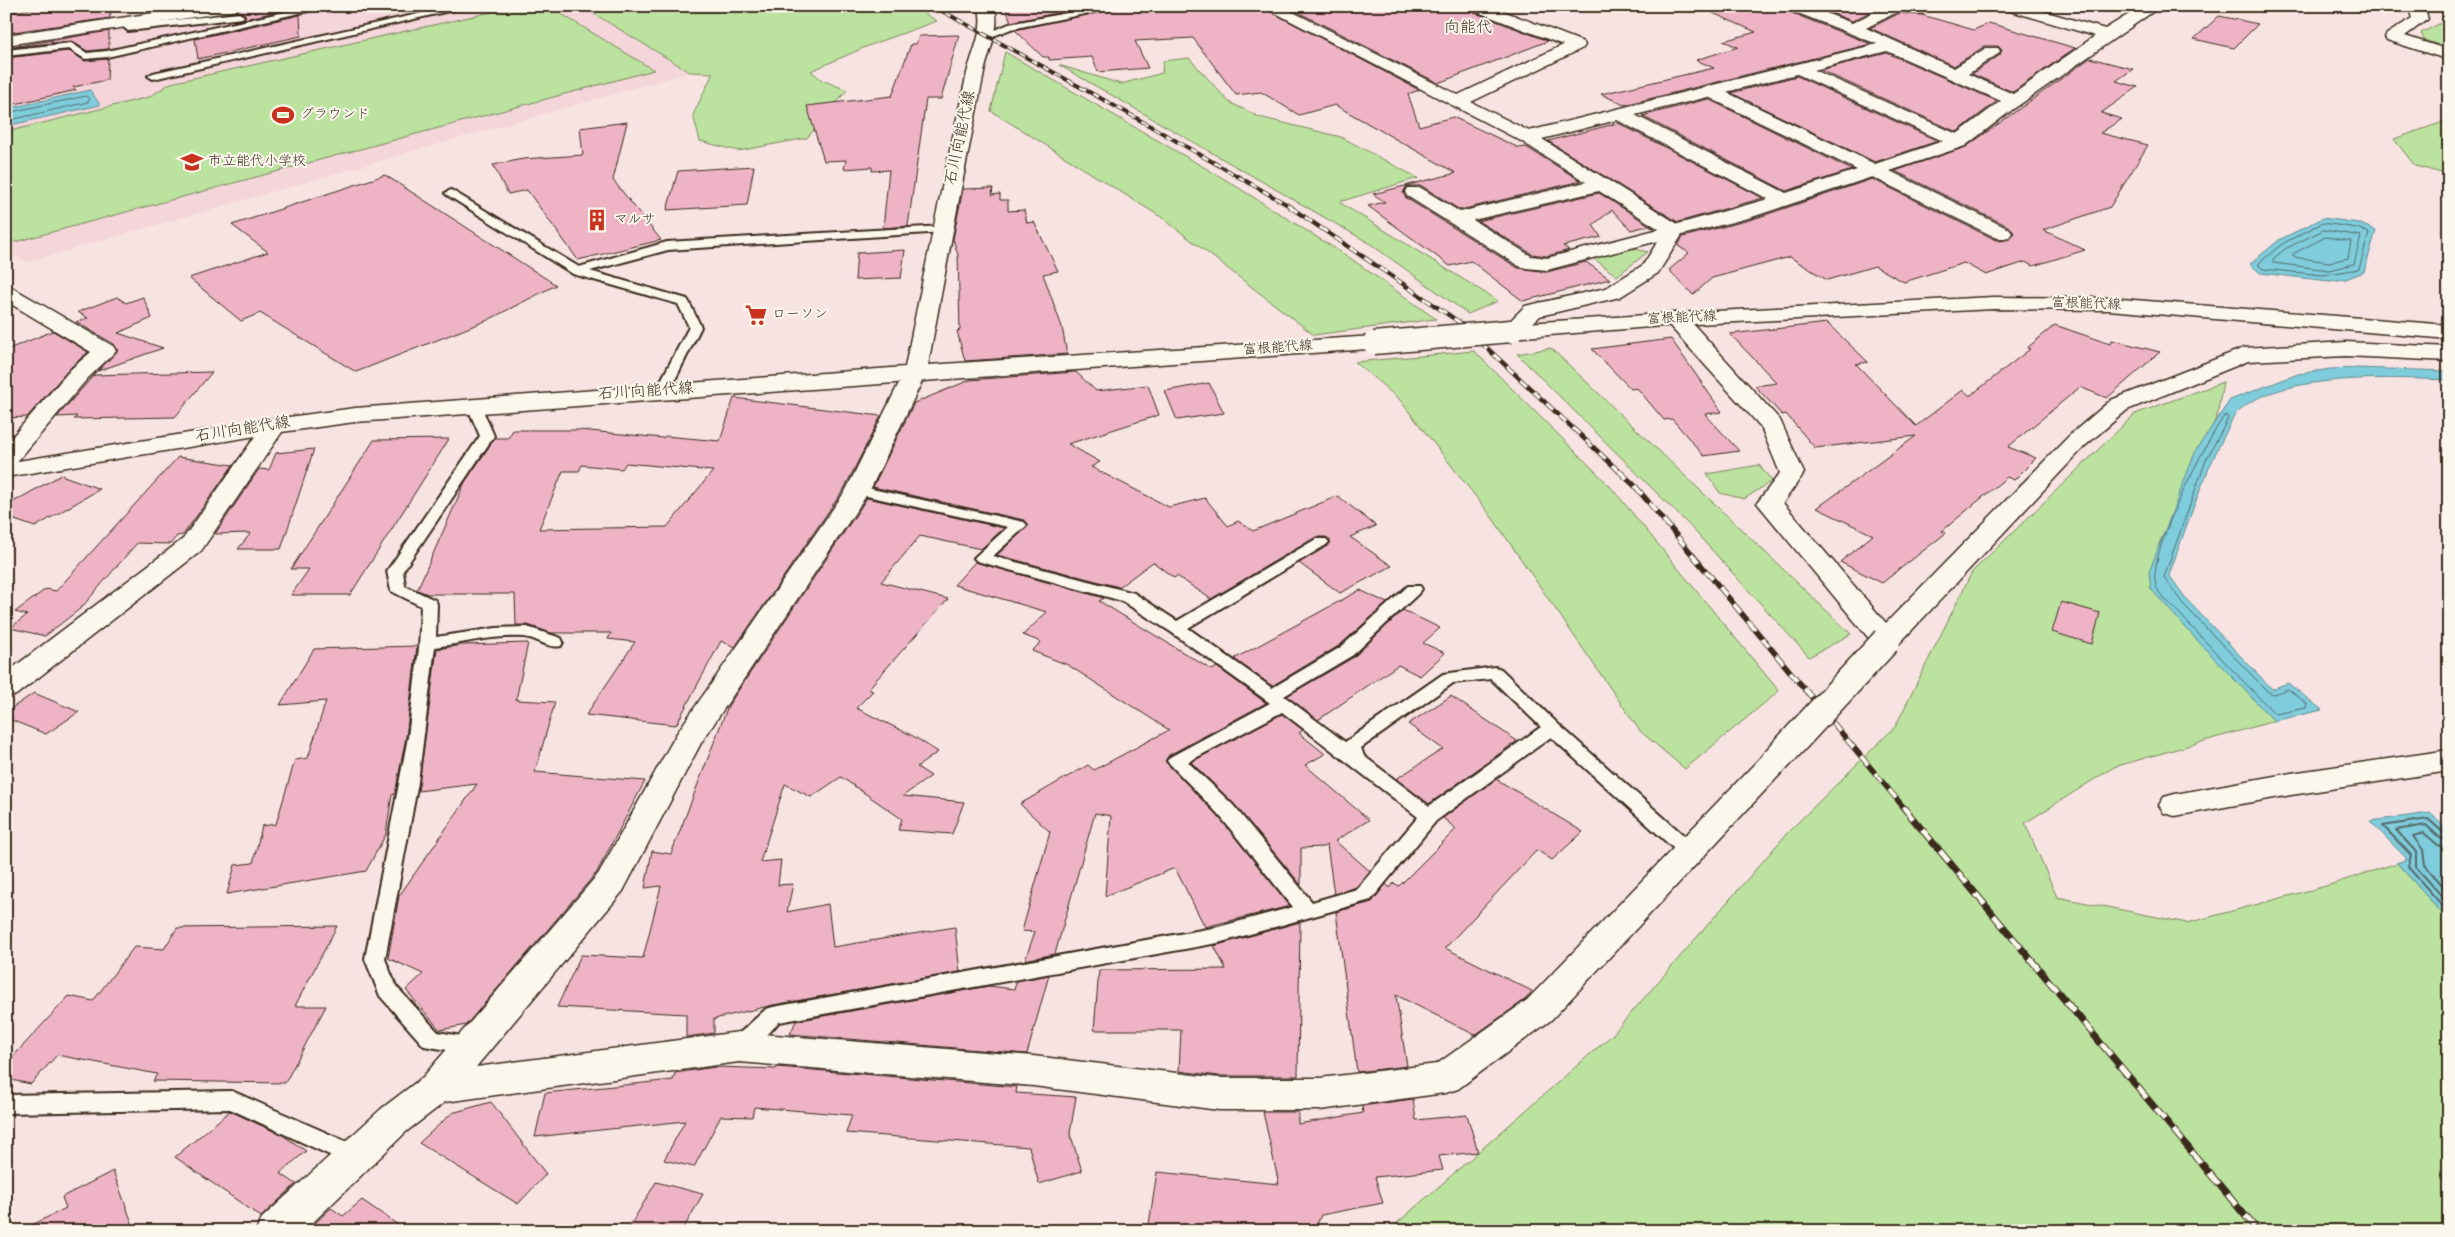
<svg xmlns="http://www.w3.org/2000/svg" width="2455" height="1237" viewBox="0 0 2455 1237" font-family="'Gochi Hand','Klee One',sans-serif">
<rect width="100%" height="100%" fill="#f7e3e1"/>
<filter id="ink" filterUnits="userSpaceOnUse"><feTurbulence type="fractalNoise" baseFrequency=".02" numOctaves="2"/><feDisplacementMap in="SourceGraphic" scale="10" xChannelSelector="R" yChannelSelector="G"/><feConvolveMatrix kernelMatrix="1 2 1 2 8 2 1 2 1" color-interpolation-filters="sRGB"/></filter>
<g filter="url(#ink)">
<path fill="#f4d5d9" d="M226 6H581L690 72 27 262 6 252V48L32 41Z"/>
<path fill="#bbe29e" stroke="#7b865e" d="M519 6H548L654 70 15 242 6 237V132L149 97 171 83Z
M581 6H912L937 21 868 46 811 71 822 80 847 90 807 138 738 151 700 141 693 115 713 73 690 72Z
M2449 19V48L2424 40 2421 33Z
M1005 52 1226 180 1350 258 1436 319 1314 335 1161 217 991 111Z
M1189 58 1229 102 1259 117 1341 137 1418 178 1339 202 1498 301 1468 314 1369 243 1059 65 1121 84 1162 73 1163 61Z
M2449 120V175L2415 166 2394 139Z
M1631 248 1648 252 1617 276 1593 258Z
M1551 348 1851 634 1809 657 1689 525 1517 354Z
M1474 351 1610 486 1779 691 1685 769 1640 731 1491 516 1399 399 1355 362Z
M2223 382 2217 416 2158 546 2170 599 2274 721 2114 767 2025 823 2057 897 2187 923 2326 886 2397 863 2449 921V1231H1388L1612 1035 1790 830 1895 727 1972 572 2135 414Z
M1759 465 1772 481 1744 499 1720 493 1707 474Z"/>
<path fill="#7eccdc" stroke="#638b90" d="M90 90 100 105 6 126V109Z
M2323 218 2359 223 2376 231 2364 272 2346 279 2329 281 2260 273 2250 264 2279 240Z
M2357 368 2449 371V380C2393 378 2282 372 2238 411 2233 416 2229 427 2225 434 2202 479 2186 528 2169 575L2187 600 2272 689 2288 683 2322 710 2274 721 2194 637 2151 589 2149 572 2196 450 2230 400 2298 374 2330 369Z
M2430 813 2449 831V921L2397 863 2407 859 2370 821Z"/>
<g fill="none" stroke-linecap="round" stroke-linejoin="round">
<path stroke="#566b6a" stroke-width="1" d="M6 113 86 96 90 99 88 102 6 121
M2323 223 2357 228 2369 233 2359 269 2323 275 2263 269 2259 266V263L2282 244Z
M2324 230 2361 236 2354 264 2329 270 2273 263V259L2285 249Z
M2326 237 2351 241 2348 258 2329 262 2293 257V254Z
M2224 416H2227L2228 419 2206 460 2164 577 2183 604 2268 692 2273 694 2288 689 2307 704 2306 708 2275 714C2242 680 2210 647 2178 612 2172 605 2159 596 2156 586 2146 555 2205 444 2224 416Z"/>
<path stroke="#566b6a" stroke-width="2" d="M2449 834 2444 833 2428 819 2383 826 2411 855 2408 867 2449 913
M2449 840 2440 838 2426 825 2396 830 2416 852V867L2449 904
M2449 848 2438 845 2424 833 2413 836 2423 850 2425 865 2449 893"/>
</g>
<path fill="#eeb4c6" stroke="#3b2a1e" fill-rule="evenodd" d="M50 6H91V10L111 8 110 18 6 33V13Z
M243 6H299V7L244 19 245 14 237 11Z
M1005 6H1093L1011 22Z
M1126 6H1260L1419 90 1408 94 1419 126 1453 117 1519 148 1526 147 1581 181 1460 210 1422 186H1407L1403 193 1406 198 1518 268 1547 272 1586 262 1610 279 1523 301 1471 261 1450 266 1368 206 1385 202 1373 194 1456 173 1335 105 1299 115 1261 92 1236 95 1193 38 1135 41 1148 68 1098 72 1092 57 1049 60V57H1043L1015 30Z
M1286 6H1457L1548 41 1438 83Z
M1697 6H1786L1789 12 1871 44 1624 105 1601 94 1714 68 1696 60 1738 47 1723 41 1756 32Z
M1813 6H1877L1880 7 1852 21Z
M1900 13 1922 15 1974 30 1989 23 2075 48 2013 92 1972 74 2000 55 2002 50 1998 46H1985L1954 66 1870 28Z
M300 15 301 36 198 59 195 39Z
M2219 16 2258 24 2234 48 2194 39Z
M109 31V49H107L87 51 71 41 6 48Z
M959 35 941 99H926L908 226 883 228 889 170 872 171V167L844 169 846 160 824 161 807 106 892 96 911 44H916L919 36Z
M69 51 85 61 108 59 107 80 73 87 76 90 6 106V58Z
M1887 53 1997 101 1957 132 1820 70Z
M2090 58 2133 69 2116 81 2138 87 2101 113 2122 119 2100 133 2148 145 2110 207 2043 230 2085 250 2033 266 2025 262 1986 275 1964 263 1904 282 1875 266 1827 280 1790 257 1712 278 1693 295 1669 270 1689 253 1678 246 1683 237 1753 219 1872 179 1994 239 2001 241 2010 239 2014 233 2010 227 1895 171 1966 147Z
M1797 76 1938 141 1875 162 1731 93Z
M1708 99 1852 170 1786 191 1642 116Z
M627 122 613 180 661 240 578 260 527 190 508 194 493 165 523 159 583 155 580 128Z
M1618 123 1763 198 1678 222 1548 141Z
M754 166 747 205 667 210 678 171Z
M385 175 556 285 488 320 356 372 260 313 241 321 189 278 268 252 232 225Z
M993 188 992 195 1000 194V200H1008V211L1024 210 1027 223 1034 222 1058 271 1043 274 1062 327 1067 354 965 361 957 331 960 330 958 255 953 239 963 189Z
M1599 193 1654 228 1647 226 1631 230 1612 210 1593 225 1601 237 1563 246 1569 250 1547 256 1532 254 1478 221Z
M905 250 901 278 855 280 857 253Z
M117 297 126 303 143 297 152 318 118 333 163 348 98 371 118 350 114 344 76 322 88 318 78 312Z
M1827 323 1868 362 1856 364 1916 426 1963 390 1970 396 2030 349 2027 348 2055 325 2110 344 2112 340 2160 352 2107 398 2080 387 2008 447 2036 458 2014 480 2007 477 1942 531 1946 533 1882 583 1840 562 1873 535 1817 508 1916 436 1815 448 1786 414 1782 415 1755 386 1777 383 1730 334Z
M53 331 88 352 70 368 27 417 6 418V350Z
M1671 339 1722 412 1705 414 1739 451 1704 456 1672 419 1664 420 1637 388 1631 389 1592 349Z
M212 372 175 417 74 419 77 416 57 417 94 375Z
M1076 372 1096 391 1148 385 1159 415 1068 444 1100 462 1091 467 1169 507 1205 498 1228 526 1238 521 1253 531 1338 496 1376 526 1350 537 1392 566 1340 593 1299 563 1331 542 1326 537H1316L1211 599 1177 576 1174 578 1153 562 1119 587 997 555 1028 526 1024 520 873 487 914 403 970 380Z
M1209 383 1224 413 1177 420 1165 391Z
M734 398 881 416 844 489 735 647 721 641 676 725 586 715 635 642 608 639 611 633H551L528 625H516L515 594H428L417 590 465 482 495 438H508L513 430H579L663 438 665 436 720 441ZM626 463 713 471 667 527 539 529 563 471H579L582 465 622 469Z
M449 439 350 595H291L309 569H291L374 440Z
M314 449 281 549H238L251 533 215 534 259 469 269 470 276 453Z
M178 457 233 465 183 535 177 536 170 544 137 543 81 608 45 636 10 628 27 615 15 612 46 589 56 591Z
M61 475 100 489 35 527 6 517V506Z
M867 498 1004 528 981 549 920 536 881 582 948 599 868 689 873 691 856 708 913 736 938 752 917 767 931 776 903 796 964 802 952 834 898 830 902 819 841 777 811 797 785 784 760 862 781 860 778 885 793 884 787 912 828 904 833 947 955 927 960 972 773 1005 714 1019V1033L686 1037V1014L557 1007 581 955 643 958 661 886 645 888 652 851 671 854 728 706Z
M975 562 1104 598 1099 601 1212 670 1217 667 1266 703 1169 755 1165 761 1218 816 1290 906 1205 927 1175 868 1105 896 1111 816 1095 813 1055 954 1025 960 1035 932 1022 931 1050 832 1020 804 1088 765 1094 770 1169 730 1068 665 1032 651 1041 642 1023 635 1047 612 954 585Z
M1360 590 1387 603 1340 645 1272 686 1234 659Z
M2061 602 2100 613 2092 644 2052 632Z
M1403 610 1440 628 1423 643 1445 653 1420 676 1398 665 1318 720 1287 696 1354 657Z
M528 643 516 700 555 702 535 772 645 781 597 872 466 1025 440 1030 406 990 423 974 388 958 399 896 477 784 418 791 437 649 462 645Z
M417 646 406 737 395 794 392 795 386 834 366 871 227 894 235 865 253 863 262 826 276 824 295 760 308 758 326 701 280 705 314 649Z
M34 693 79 712 46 734 6 718V712Z
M1451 696 1517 741 1429 804 1396 779 1443 749 1408 724Z
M1282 714 1303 730 1299 733 1325 754 1305 765 1369 820 1335 841 1370 871 1356 887 1334 894 1327 845 1323 847 1301 848V885L1234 804 1191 762Z
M1496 779 1583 832 1552 860 1537 850 1445 948 1532 991 1526 999 1475 1035 1396 995 1407 1066 1357 1072 1336 912 1372 902 1386 884 1390 888 1394 883 1399 886 1456 829 1443 818Z
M1300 922 1298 1076H1219L1179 1071 1181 1030H1094L1099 970 1226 969 1214 946Z
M337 926 295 1006H326L285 1083 153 1081 157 1074 57 1055 31 1084 6 1079V1064L69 996 93 1001 134 947 164 949 177 928Z
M1049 975 1027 1054 790 1034 796 1021 989 986 1014 989 1017 981Z
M715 1067 776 1069 777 1067 1017 1087 1016 1093 1076 1097 1070 1133 1082 1171 1039 1184 1029 1147 846 1133 852 1115 754 1107 752 1117 721 1116 694 1167 664 1160 685 1121 535 1137 545 1093 673 1080 675 1073Z
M1413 1099 1416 1120 1467 1115 1478 1152 1439 1156 1443 1170 1375 1177 1383 1203 1321 1215 1314 1231H1148L1157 1172 1279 1184 1263 1112H1298V1124L1363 1113 1362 1106Z
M491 1102 546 1174 518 1204 419 1143 452 1113Z
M230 1111 284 1136 306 1151 280 1173 296 1184 261 1217 175 1157Z
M113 1171 135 1231H20L66 1208 62 1197Z
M656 1182 703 1194 682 1231H627Z
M362 1200 407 1231H307L331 1208 343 1216Z"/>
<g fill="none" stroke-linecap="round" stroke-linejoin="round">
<g stroke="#3b2a1e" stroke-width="4">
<path id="service" d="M312 6H330L107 57 85 59 69 49 6 56V50L71 43 87 53 107 51Z
M454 6H471L153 79 148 76 153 73Z
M1104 6H1124L1011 29 986 39 981 36 1009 24Z
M239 13 244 16 242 18 128 31 117 21 125 19 130 25Z
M451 190 579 267 667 242 944 226 950 229 944 232 668 250 590 271 687 299 689 302 701 327 669 392 662 396 655 392 689 327 678 304 573 274 447 195 445 193Z
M474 402 481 406 494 436 403 571 405 586 435 600 437 604 436 637 496 628 527 627 561 638 563 642 561 646C548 649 537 638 524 637 495 635 464 643 435 647L418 782 385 959 396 986 438 1032 479 1039 482 1045 479 1051 471 1054 424 1046 380 996 365 959 408 737 419 648 421 606 391 591 387 571 480 436 467 406Z
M858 486 1024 522 1027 525 1024 528 993 556 1134 593 1177 621 1316 539H1326L1329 542 1326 545 1188 628 1272 688 1341 647 1408 586H1420L1422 589 1420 592 1353 655 1284 696 1345 742 1443 674 1495 667 1501 669 1558 724 1697 847 1700 852 1697 857 1690 859 1683 857 1551 737 1436 821 1371 900 1218 943 779 1022C767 1034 750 1059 731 1053L728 1047 731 1041 766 1009 773 1007 1218 927 1293 907 1219 815 1167 761 1170 757 1270 703 1171 632 1122 601 977 561 974 558 977 555 1008 527 853 493 851 490 853 487ZM1491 679 1541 727 1429 806 1364 756 1361 748 1453 683ZM1282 712 1418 817 1357 889 1312 902 1233 805 1188 762Z
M232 1091 363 1149 366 1156 363 1163 355 1166 347 1163 230 1109 6 1113V1095Z"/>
</g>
<g stroke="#3b2a1e" stroke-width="3">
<path id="minor" d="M201 6H241L234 11 6 45V35Z
M1262 6H1281L1458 95 1563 45 1470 9 1468 6H1490L1583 42 1585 45 1583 48 1471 102 1529 131 1877 44 1790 10 1788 6H1807L1852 23 1886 6H1932C1924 17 1912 14 1901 10L1866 28 1954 68 1986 48H1998L2000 51 1998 54 1968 74 2013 94 2095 36 2004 9 2002 6H2026L2105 29 2142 6H2161L2012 110 1965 146 1890 171 2009 229 2012 233 2009 237 2002 239 1995 237 1872 177 1752 217 1682 235 1658 273 1620 297 1540 316 1519 336 1511 338 1503 336 1500 331 1525 306 1606 288 1643 265 1658 241 1547 270 1526 268 1519 266 1407 196 1405 192 1407 188H1421L1460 212 1586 182 1521 141ZM1887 51 2001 101 1957 134 1814 70ZM1797 74 1943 141 1875 164 1726 92ZM1708 97 1857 170 1786 193 1635 115ZM1617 120 1768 199 1678 224 1542 139ZM1599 191 1659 229 1547 258 1531 256 1473 220Z
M2408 6H2424L2428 19 2405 36 2449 50V60L2387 40 2385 37 2387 34 2412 18Z
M6 286 13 288 113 346 116 351 87 379 15 464 6 466V444L71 369 91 352 6 301Z
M1676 313 1684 314 1780 420 1804 473 1783 503 1886 623 2070 435 2111 400 2244 348 2346 342 2449 347V361L2346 356 2248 361 2127 410 2086 445 1896 647 1886 650 1876 647 1757 503 1780 473 1761 427 1668 324 1665 319 1668 314Z
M915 366 923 368 926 373 870 490 701 743 623 891 476 1067 739 1032 1033 1056 1219 1078H1320L1437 1064 1527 1000 1765 753 1776 749 1787 753 1791 760 1787 767 1551 1020 1458 1089 1445 1093 1320 1110H1219L1033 1086 739 1062 445 1102 407 1131 304 1231H256L262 1218 381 1109 423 1077 599 873 677 733 846 490 904 373 907 368Z
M274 419 282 421 286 426 201 551 16 695 6 697V673L183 539 266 421Z
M2449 750V771L2291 795 2175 816 2164 813 2159 805 2164 797 2175 794 2291 773Z"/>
</g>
<g stroke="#3b2a1e" stroke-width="3">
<path id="secondary" d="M978 6H994C1002 27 988 52 984 73 964 170 946 268 928 365L1374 336 1382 338 1385 343 1382 348 355 422 274 433 6 477V463L274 419 355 408 905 367C925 269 945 170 967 73 972 52 986 27 978 6Z
M1993 297 2109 298 2449 325V339L2109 310 1993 309 1676 325 1511 338 1503 336 1500 331 1503 326 1511 324 1676 313Z"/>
</g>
<use href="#service" fill="#fbf7ec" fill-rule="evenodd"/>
<use href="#minor" fill="#fbf7ec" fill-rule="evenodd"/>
<use href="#secondary" fill="#fbf7ec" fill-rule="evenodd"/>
<g stroke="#3b2a1e" stroke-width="4">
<path id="rail-far3" d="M933 6 1131 115 1293 208"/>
</g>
<g stroke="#3b2a1e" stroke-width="4.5">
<path id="rail-far2" d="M1290 207 1459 322 1621 473"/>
</g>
<g stroke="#3b2a1e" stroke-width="5.5">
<path id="rail-far1" d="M1619 471 1635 486 1905 809"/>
</g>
<g stroke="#3b2a1e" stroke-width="7">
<path id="rail" d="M1904 808 2258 1231"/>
</g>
<use href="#rail-far3" stroke="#fbf7ec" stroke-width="2.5" stroke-dasharray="7" stroke-linecap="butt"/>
<use href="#rail-far2" stroke="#fbf7ec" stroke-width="3" stroke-dasharray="9" stroke-linecap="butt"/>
<use href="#rail-far1" stroke="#fbf7ec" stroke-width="4" stroke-dasharray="11" stroke-linecap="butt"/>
<use href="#rail" stroke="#fbf7ec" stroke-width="5" stroke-dasharray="14" stroke-linecap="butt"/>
<g stroke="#3b2a1e" stroke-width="31" stroke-linecap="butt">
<path id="minor-bridge" d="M1776 760 1886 641"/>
</g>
<g stroke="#3b2a1e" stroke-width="25" stroke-linecap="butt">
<path id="secondary-bridge" d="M1374 343 1511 331"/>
</g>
<use href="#minor-bridge" stroke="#fbf7ec" stroke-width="28"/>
<use href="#secondary-bridge" stroke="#fbf7ec" stroke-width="22"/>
</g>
</g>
<defs>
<g id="stadium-bare" transform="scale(1.725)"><path d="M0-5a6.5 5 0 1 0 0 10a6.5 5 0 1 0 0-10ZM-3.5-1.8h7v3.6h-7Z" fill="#c8321e" stroke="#fbf7ec" stroke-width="2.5" paint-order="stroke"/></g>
<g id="school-bare" transform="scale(1.725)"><path d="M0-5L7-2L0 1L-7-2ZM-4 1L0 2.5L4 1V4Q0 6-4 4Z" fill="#c8321e" stroke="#fbf7ec" stroke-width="2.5" paint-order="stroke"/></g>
<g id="building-bare" transform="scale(1.725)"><path d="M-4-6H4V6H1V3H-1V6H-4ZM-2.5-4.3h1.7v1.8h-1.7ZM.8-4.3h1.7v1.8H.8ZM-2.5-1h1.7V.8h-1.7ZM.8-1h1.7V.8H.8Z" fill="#c8321e" stroke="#fbf7ec" stroke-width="2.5" paint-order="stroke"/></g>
<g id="supermarket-bare" transform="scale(1.725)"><path d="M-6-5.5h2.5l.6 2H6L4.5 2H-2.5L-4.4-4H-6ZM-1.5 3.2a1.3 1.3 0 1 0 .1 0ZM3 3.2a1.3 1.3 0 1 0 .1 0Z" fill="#c8321e" stroke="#fbf7ec" stroke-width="2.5" paint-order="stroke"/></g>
</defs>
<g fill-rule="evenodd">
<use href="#stadium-bare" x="283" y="115"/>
<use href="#school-bare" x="192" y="162"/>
<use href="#building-bare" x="597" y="220"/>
<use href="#supermarket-bare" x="756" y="315"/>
</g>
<g text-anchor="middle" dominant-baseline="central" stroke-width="4" stroke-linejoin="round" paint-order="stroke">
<g font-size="14" fill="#3b2a1e" stroke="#fbf7ec" text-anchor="start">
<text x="300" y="115">グラウンド</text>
<text x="208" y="162">市立能代小学校</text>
<text x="614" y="220">マルサ</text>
<text x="772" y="315">ローソン</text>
</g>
<g font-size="14" fill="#3b2a1e" stroke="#fbf7ec">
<text transform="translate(2086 305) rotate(2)">富根能代線</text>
<text transform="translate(1682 319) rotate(-3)">富根能代線</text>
<text transform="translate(1278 349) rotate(-4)">富根能代線</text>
</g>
<g font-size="16" fill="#3b2a1e" stroke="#fbf7ec">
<text x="1468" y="29">向能代</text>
</g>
<g font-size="16" fill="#3b2a1e" stroke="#fbf7ec">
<text transform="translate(962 138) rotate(-78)">石川向能代線</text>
<text transform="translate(646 393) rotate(-4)">石川向能代線</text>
<text transform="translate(243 431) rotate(-9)">石川向能代線</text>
</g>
</g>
<rect width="2455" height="1237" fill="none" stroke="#fbf7ec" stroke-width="25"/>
<rect x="12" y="12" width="2430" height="1212" fill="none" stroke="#3b2a1e" stroke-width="2" filter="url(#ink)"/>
</svg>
